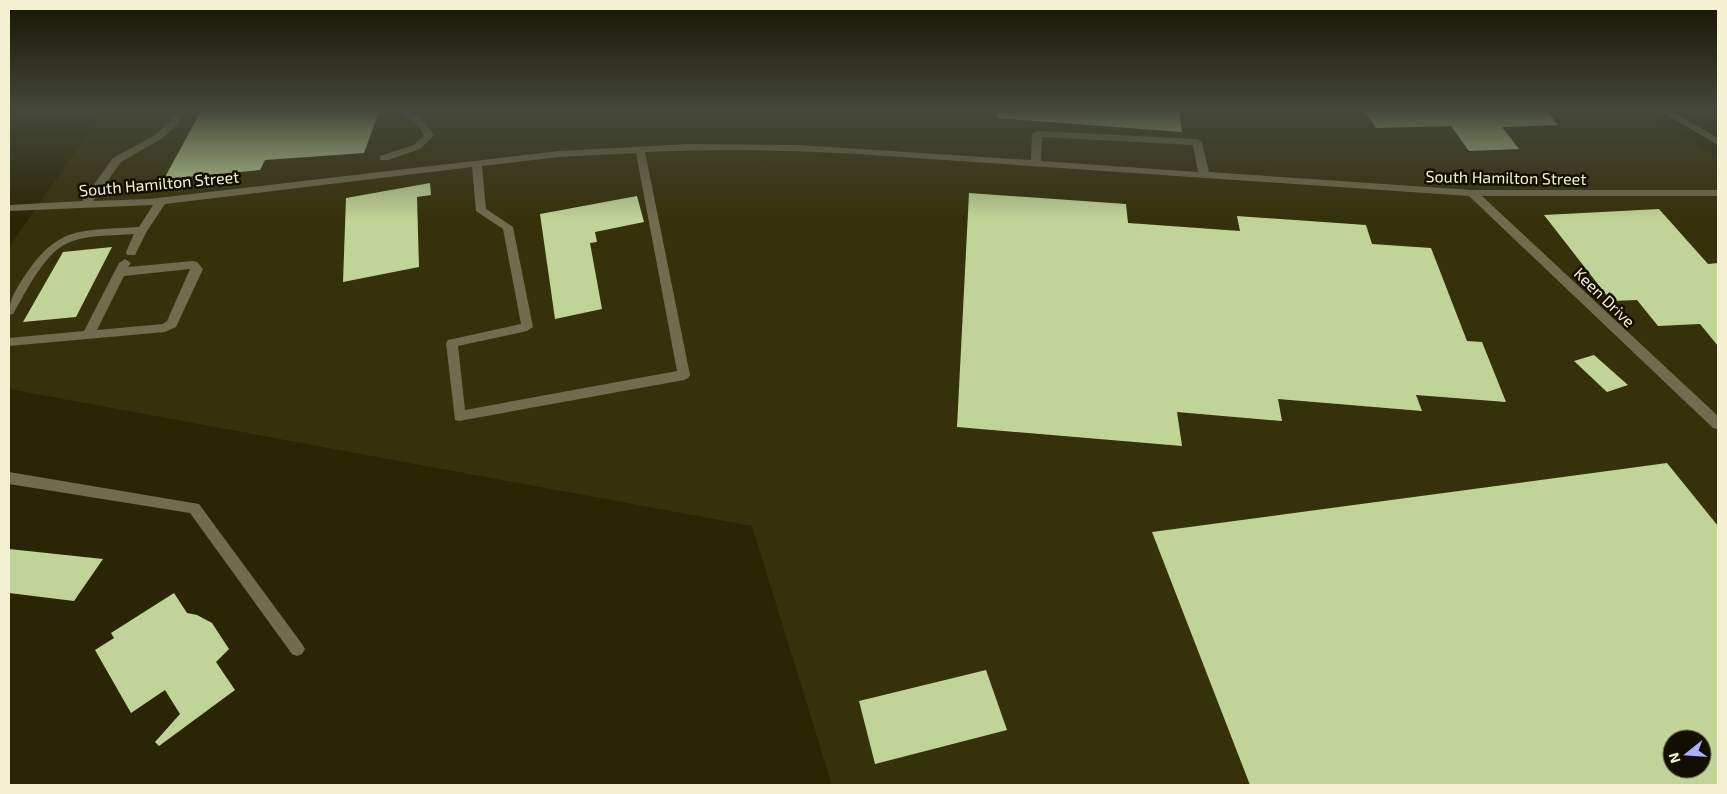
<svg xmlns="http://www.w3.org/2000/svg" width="1727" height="794" viewBox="0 0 1727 794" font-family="'Exo 2',sans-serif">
<rect width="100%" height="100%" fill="#2a2605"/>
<path fill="#35310a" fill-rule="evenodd" d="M105 109H1638L1718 158V785H832L752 526 9 389V247ZM1672 739H1702V769H1672Z"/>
<path fill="#c1d498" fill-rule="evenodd" d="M202 109H380L364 153 265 160 260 170 164 179Z
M997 109H1179L1182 132 997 118Z
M1363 109H1545L1558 125 1502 127 1519 149 1469 151 1451 126 1376 128Z
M430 183 431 195 417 197 419 267 343 282 346 198Z
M969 193 1126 204 1128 223 1240 231 1237 216 1366 225 1372 244 1431 248 1467 341 1482 342 1506 402 1416 395 1422 411 1278 399 1282 421 1177 412 1182 446 957 427Z
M637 196 644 222 595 232 597 242 590 243 602 309 555 319 540 214Z
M1659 209 1708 264 1718 263V346L1700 324 1658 326 1637 300 1611 301 1544 215Z
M112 247 76 317 23 322 63 252Z
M1594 355 1628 385 1607 392 1574 361Z
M1667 463 1718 526V785H1250L1152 532ZM1672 739H1702V769H1672Z
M9 549 103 559 74 601 9 593Z
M174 593 187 613 197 615 212 623 229 649 216 662 235 690 159 746 155 742 180 714 165 690 131 713 95 650 114 638 111 633Z
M986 670 1007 730 875 764 859 701Z"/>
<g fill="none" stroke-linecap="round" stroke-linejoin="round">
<path fill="#706d4e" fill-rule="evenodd" d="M177 109H187L177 125 161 139 121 162 93 201 149 199 559 151 688 144 799 145 1031 160 1032 134 1037 131 1197 139 1202 142 1209 172 1472 190H1718V196H1482L1718 416V429L1713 428 1469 196 857 154C787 150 716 149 645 152L690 375 688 378 684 380 459 421 455 420 446 343 448 340 521 324 503 229 476 211 472 167 165 204 147 231 135 255H127L126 252 134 234C113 236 85 234 66 244 43 255 26 292 13 314L9 315C9 298 17 288 26 274 59 224 85 231 139 227L153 205 9 211V205L82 201 113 158 155 135 170 121ZM1042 137 1193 145 1198 172 1041 161ZM636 153 677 371 465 410 458 346 527 331 533 327 513 227 486 209 482 166 559 157Z
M398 109C415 108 425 122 434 135L420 149 388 160H380V156L414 145 424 135 418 126Z
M1657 109H1668L1718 138V145Z
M125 259 131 263 128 267 193 261 197 262 203 269 176 327 165 332 9 346V338L84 331 119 263ZM190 269 167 321 163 324 97 330 124 276Z
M9 472 199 504 302 644 305 649 302 654 297 656 292 654 190 513 9 484Z"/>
</g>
<linearGradient id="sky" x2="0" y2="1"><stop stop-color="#171503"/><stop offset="0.5" stop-color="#44473b"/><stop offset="1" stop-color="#44473b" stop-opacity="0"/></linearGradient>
<rect width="1727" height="220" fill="url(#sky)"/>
<g text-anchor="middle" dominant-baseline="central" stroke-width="5" stroke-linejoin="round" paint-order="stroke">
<g font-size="16" fill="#f4f1d2" stroke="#120f00">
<text transform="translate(1506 177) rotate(1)">South Hamilton Street</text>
<text transform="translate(159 183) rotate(-5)">South Hamilton Street</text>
<text transform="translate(1605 297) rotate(44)">Keen Drive</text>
</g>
</g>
<rect width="1727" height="794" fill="none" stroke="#f4f1d2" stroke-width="20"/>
<g transform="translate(1687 754) rotate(253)"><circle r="24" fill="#120f00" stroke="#6c6954"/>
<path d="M0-4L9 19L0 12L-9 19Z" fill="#adaffb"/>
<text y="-8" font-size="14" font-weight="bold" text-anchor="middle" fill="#f4f1d2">N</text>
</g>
</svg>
